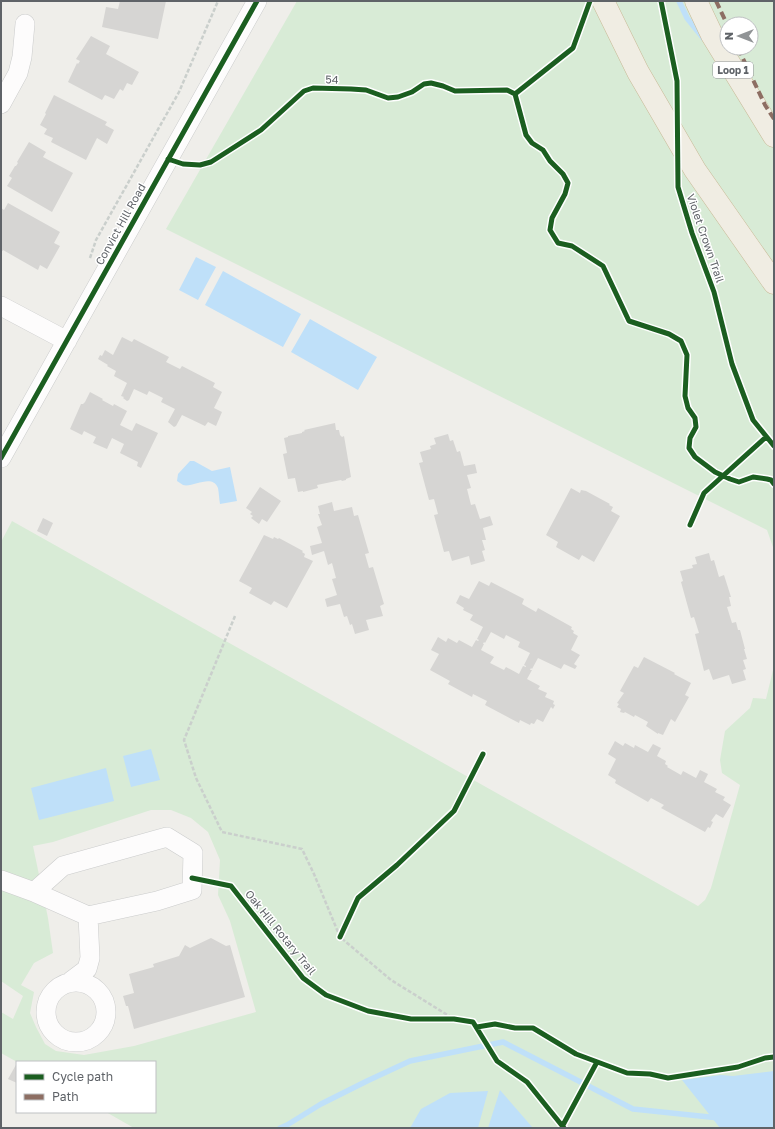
<svg xmlns="http://www.w3.org/2000/svg" width="775" height="1129" viewBox="0 0 775 1129" font-family="'Golos Text',sans-serif">
<rect width="100%" height="100%" fill="#efeeea"/>
<path fill="#d8ebd6" fill-rule="evenodd" d="M297 1H774V550L767 530 166 229ZM727 24H751V48H727Z
M12 521 698 906 705 900 711 888 740 785 722 773 720 760 725 731 750 708 753 698 766 699 774 666V1128H134L106 1112H155V1062H17L1 1053V1012L13 1019 23 996 1 981V542ZM151 810H171L191 818 208 832 220 860 218 895 230 921 256 1012 134 1046 84 1055 56 1051 45 1044 36 1027 30 1013 34 992 21 985 34 963 53 953 48 918 33 846 53 842Z"/>
<path fill="#bfe0f9" d="M196 257 216 267 198 300 179 290Z
M223 271 301 314 283 347 205 305Z
M310 319 377 357 358 390 291 352Z
M190 461H194L212 471 230 467 237 501 220 504C219 499 219 493 218 488 212 473 193 488 183 485 181 484 179 482 177 481L178 474Z
M151 749 160 780 131 787 123 756Z
M106 768 114 801 39 820 31 788Z
M774 1071V1128H720L682 1080 721 1075 733 1076Z
M500 1090 533 1128H488Z
M488 1091 478 1128H410L421 1109 450 1093Z"/>
<g fill="none" stroke-linecap="round" stroke-linejoin="round">
<path stroke="#bfe0f9" stroke-width="5.5" d="M679 1 687 18 703 38
M280 1128 287 1125 321 1104 367 1081 410 1061 503 1042 633 1109 719 1118"/>
</g>
<path fill="#d6d5d3" fill-rule="evenodd" d="M120 1H166L158 39 102 27 106 7 118 9Z
M91 36 110 46 106 54 139 72 132 85 127 83 123 91 120 89 114 99 105 95 102 100 68 82 77 63 78 64 80 61 76 59Z
M54 95 107 122 105 125 114 130 107 144 97 138 86 160 51 142 53 138 44 134 47 129 40 125 46 114 45 113Z
M29 142 46 152 43 157 73 173 52 212 7 186 12 178 9 176 15 166H16L18 163 17 162Z
M8 203 60 232 54 243 60 246 47 269 40 265 38 270 3 250V251L1 250V208L4 210Z
M122 337 132 342 134 339 169 357 166 362 180 369 182 366 215 383 213 387 222 392 214 408 222 412 216 426 208 422 205 426 182 415 176 426 174 427 168 422 175 409 161 402 163 398 149 391 147 395 134 389 129 400 127 401 123 398 124 397 121 396 127 383 114 376 116 371 107 366 108 365 98 359 100 355 102 356 105 350 113 355Z
M90 392 103 399 102 400 113 406 114 404 127 411 120 425 132 431 136 423 158 433 141 468 137 466 138 462 120 453 124 444 112 438 107 449 93 443 96 437 84 431 82 435 70 429 81 404H83L85 402Z
M335 423 336 430H339L340 435 342 437 344 436 351 477 346 479V480L342 481 341 480 317 485 318 488 303 492V491L298 492 295 478 288 479 283 454 287 453 284 438 288 437V436L302 433V432L305 431 304 430Z
M448 434 450 441 453 440 457 452 460 451 464 466 475 464 477 473 467 475 471 488 467 489 471 505 475 504 480 519 490 516 493 525 483 528 486 540H482L485 550 482 551 485 561 471 565 469 556 452 561 449 551 444 552 434 515 438 514 434 499 429 500 419 463 423 462 420 452 431 449 430 446 436 444 434 438Z
M260 487 281 501 267 522 262 519 259 524 251 518 253 516 250 514 252 512 246 508Z
M571 488 580 493 581 490 586 491 610 504 609 505 613 507 611 511 620 516 594 562 582 555 579 560 556 547 558 542 546 535Z
M332 502 334 511 352 507 354 516 358 515 369 553 365 554 369 568 373 567 384 604 380 606 383 616 366 620 369 630 355 634 352 624 350 625 347 616 344 617 340 604 327 607 325 599 337 595 332 579 336 578 332 563 328 565 324 551 312 555 310 546 322 543 317 527 322 525 318 514H320L318 506Z
M43 518 53 523 47 536 37 531Z
M264 535 273 539 274 537 278 539 279 538 303 551 302 552 305 554 304 557 313 561 287 608 274 601 271 605 249 593 252 588 239 581Z
M709 553 711 561 714 560 719 577 724 575 731 597H729L731 606 727 607 732 623 736 622 738 630H740L745 649H744L747 659 743 660 746 669 743 670 746 680 732 684 729 675 713 680 709 669 704 671 695 634 699 633 694 617 691 618 681 582 683 581 680 571 693 568 692 565 697 564 695 557Z
M479 581 489 586 491 582 524 599 522 604 536 612 538 608 572 627 571 629 574 631 573 633 578 636 571 650 580 655 574 664 577 666 575 669 564 664 561 669 538 658 532 669 531 668 530 670H532L527 679 540 686 538 689 547 693 545 697 554 701 553 704 555 705 553 709 551 707 543 722 537 719 534 724 531 723 530 725 520 720 519 723 485 705 487 701 473 694 472 697 448 684 450 681 430 670 439 654 431 650 438 637 446 642 448 638 457 643 459 640 472 647 476 640 478 641 479 640 477 639 483 627 470 620 473 615 463 610 464 608 456 603 460 595 469 599ZM491 632 504 639 506 635 520 642 518 647 530 653 524 665 526 666V667L523 666 519 674 506 667 504 670 490 663 494 657 481 650 484 644H483L484 642 485 643Z
M644 657 675 673 674 674 691 683 685 695 689 697 675 722 671 719 663 735 658 733V734L646 726 648 722 635 715 634 717 625 712 624 713 620 712 621 709 617 707 619 704 617 703 624 693 620 691 634 666 638 668Z
M615 741 623 746 625 743 634 748 635 745 648 752 653 744 661 748 657 756 666 761 665 764 668 766 667 767 681 775 683 771 696 778 700 770 708 774 704 782 717 789 715 792 725 797 723 800 731 805 723 818 716 814 711 821 713 822 710 828 708 827 705 832 661 808 664 805 651 798 648 802 615 783 616 780 608 775 616 759 608 754Z
M211 938 226 946 230 945 245 997 134 1029 128 1006H126L123 996 134 993 129 974 154 967 153 964 179 956 185 945 190 948Z
M17 1063V1083L8 1079Z"/>
<g fill="none" stroke-linecap="round" stroke-linejoin="round">
<g stroke="#cbcccc" stroke-width="20">
<path id="minor" d="M1 104 18 73 22 57 25 24
M1 306 67 341
M1 458 257 1
M1 880 34 892 88 916 157 901 192 890 193 853 167 837 63 866 34 892
M71 981 87 969 90 958 88 916
M46 1012a30 30 0 1 1 60 0a30 30 0 1 1-60 0Z"/>
</g>
<g stroke="#c8b996" stroke-width="23">
<path id="highway" d="M603 1 638 72 695 170 774 283
M696 1 712 35 774 136"/>
</g>
<path stroke="#cacfcc" stroke-width="2.5" stroke-dasharray="4 2" stroke-linecap="butt" d="M90 258 96 240 179 92 218 1
M235 616 184 740 196 778 222 832 302 849 314 874 340 937 391 980 454 1019"/>
<use href="#minor" stroke="#fdfcfc" stroke-width="19"/>
<use href="#highway" stroke="#f0ede3" stroke-width="22"/>
<path stroke="#8d6e63" stroke-width="4" stroke-dasharray="8 4" stroke-linecap="butt" d="M716 1 727 24
M738 48 765 105 774 119"/>
<g stroke="#fff" stroke-width="8">
<path id="cycleway" d="M590 1 573 48 515 94 526 135 532 143 543 150 550 161 563 174 568 183 565 194 552 218 550 230 558 243 572 246 603 266 629 321 669 334 681 341 687 355 685 396 688 408 695 418 696 427 690 438 689 448 695 457 715 472 730 479 739 482 753 477 767 479 771 480 774 484
M661 1 677 81 678 187 692 233 714 292 732 364 753 420 774 446
M168 159 183 164 200 165 211 162 261 130 304 91 313 88 351 89 366 90 388 98 398 97 412 92 424 84 431 83 443 86 455 91 507 90 515 94
M1 458 257 1
M690 525 704 493 766 437
M192 878 231 886 303 978 326 995 368 1011 411 1019H454L473 1022 497 1061 527 1082 564 1128
M340 937 358 898 397 865 454 811 483 754
M477 1027 495 1024 515 1028H533L576 1054 627 1073 650 1074 668 1078 738 1067 765 1058 774 1057
M563 1125 597 1062"/>
</g>
<use href="#cycleway" stroke="#1b5e20" stroke-width="5"/>
</g>
<g text-anchor="middle" dominant-baseline="central" stroke-width="3" stroke-linejoin="round" paint-order="stroke">
<rect fill="#fff" stroke="#8f9295" stroke-width="1" x="713" y="62" width="40" height="16" rx="3"/>
<g font-size="10" font-weight="bold" fill="#5f6368">
<text x="733" y="70">Loop 1</text>
</g>
<g font-size="11" fill="#5f6368" stroke="#fff">
<text transform="translate(332 79) rotate(2)">54</text>
<text transform="translate(120 224) rotate(-61)">Convict Hill Road</text>
<text transform="translate(706 238) rotate(71)">Violet Crown Trail</text>
<text transform="translate(281 932) rotate(51)">Oak Hill Rotary Trail</text>
</g>
</g>
<rect width="775" height="1129" fill="none" stroke="#5f6368" stroke-width="4"/>
<rect x="16" y="1061" width="140" height="52" fill="#ffffff" stroke="#bfc1c3"/>
<rect x="24" y="1074" width="20" height="6" fill="#1b5e20" stroke="#bfc1c3"/>
<text x="52" y="1081" font-size="12" fill="#5f6368">Cycle path</text>
<rect x="24" y="1094" width="20" height="6" fill="#8d6e63" stroke="#bfc1c3"/>
<text x="52" y="1101" font-size="12" fill="#5f6368">Path</text>
<g transform="translate(739 36) rotate(270)"><circle r="19" fill="#ffffff" stroke="#bfc1c3"/>
<path d="M0-3L7 15L0 10L-7 15Z" fill="#919496"/>
<text y="-6" font-size="11" font-weight="bold" text-anchor="middle" fill="#5f6368">N</text>
</g>
</svg>
